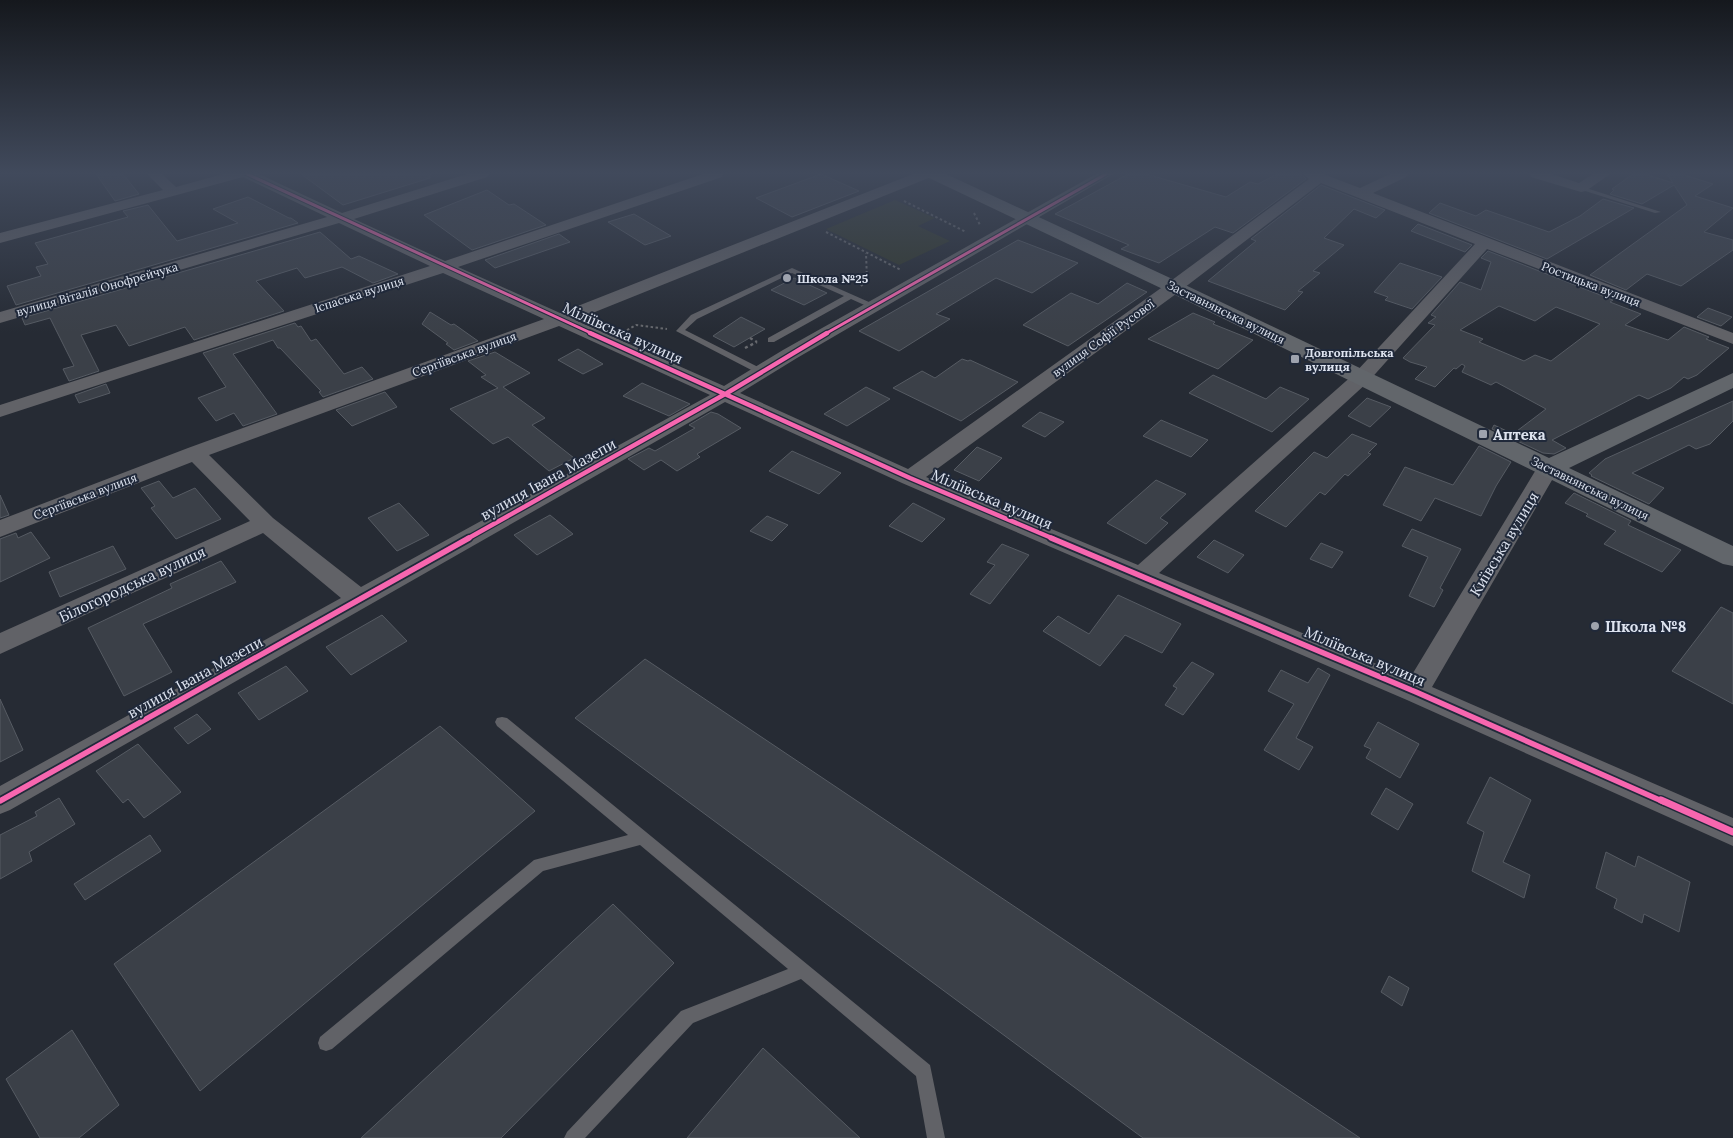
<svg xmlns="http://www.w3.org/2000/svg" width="1733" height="1138" viewBox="0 0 1733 1138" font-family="Lora,serif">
<rect width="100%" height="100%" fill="#262b34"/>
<path fill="#31372b" d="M895 200 935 218 918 226 950 241 899 265 826 229Z"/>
<path fill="#3b4048" stroke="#565b63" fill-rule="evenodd" d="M96 174H123L139 194 115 201Z
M301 174H430V178L343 205Z
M821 174 859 191 792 217 756 198Z
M1128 174H1146L1226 197 1250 182 1258 184 1277 174H1301L1306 179 1233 233 1215 227 1159 263 1121 249 1129 245 1055 214Z
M1633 174H1645L1673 183 1667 174H1681L1713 184 1695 196 1733 208 1704 232 1733 240V250L1681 286 1647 274 1626 290 1590 275 1687 205 1674 185 1642 204 1610 194 1614 190 1612 189Z
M1321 185 1385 210 1376 218 1354 209 1324 238 1344 245 1313 271 1320 273 1298 291 1303 292 1285 310 1208 281 1256 241 1251 239Z
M487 190 509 205 514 204 546 225 472 250 424 215Z
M248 197 289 218H291L298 223 16 305 7 286 41 276 36 267 48 264 35 243 128 217 123 211 148 205 177 241 238 223 213 209Z
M1603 199 1634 208 1547 259 1429 213 1440 203 1476 216 1486 210 1549 232 1580 216Z
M634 214 671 236 645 245 608 222Z
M1418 224 1472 245 1465 252 1411 231Z
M320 232 351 259 359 256 398 274 373 283 342 267 305 278 297 268 256 281 284 311 194 340 185 327 129 346 116 325 81 335 99 371 69 381 63 369 74 366 50 318 25 325 22 318Z
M559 234 570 242 495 268 485 260Z
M1018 240 1078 263 1032 293 996 278 936 314 950 319 899 351 859 331Z
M1488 251 1613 300 1610 302 1641 314 1625 325 1668 340 1684 327 1709 337 1706 339 1729 348 1697 375 1688 379 1684 377 1671 388 1648 399 1639 395 1552 440 1566 448 1554 454 1543 453 1492 429 1494 425 1513 434 1546 409 1496 382 1491 385 1462 372 1465 366 1462 364 1456 369 1454 368 1435 387 1415 379 1427 367 1410 362 1403 358 1435 325 1428 323 1436 317 1431 315 1460 282 1481 290 1491 262 1481 258ZM1499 306 1535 321 1556 307 1600 324 1551 361 1535 355 1524 361 1479 342 1483 339 1460 330Z
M1400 263 1442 277 1412 309 1385 300 1388 297 1374 292Z
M794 278 827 293 804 305 771 290Z
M1127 283 1147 292 1068 346 1023 325 1071 293 1098 304Z
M1708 308 1732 317 1721 326 1697 317Z
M430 312 451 325 454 324 478 341 454 350 446 344 448 343 422 324Z
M1193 313 1215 322 1213 324 1253 340 1218 369 1148 339Z
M741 317 765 329 734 347 713 336Z
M295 323 298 327 301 326 311 341 316 339 344 374 362 367 373 379 323 397 319 392 321 391 280 348H278L273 340 233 354 277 414 243 426 234 413 216 421 198 398 226 387 203 353Z
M578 349 603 364 583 374 558 360Z
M495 352 530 373 503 387 545 418 532 425 574 458 549 471 508 437 493 444 450 409 498 388 481 377 486 375 468 361Z
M962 359 968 361 970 360 1018 382 961 421 893 388 922 371 935 378Z
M1213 375 1266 399 1280 387 1309 399 1272 432 1189 393Z
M642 383 690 404 669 416 623 396Z
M106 384 110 393 79 403 75 395Z
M866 387 890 399 847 426 824 414Z
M385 392 397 407 352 426 336 410Z
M1367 398 1391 407 1370 427 1348 416Z
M1733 401V421L1710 444 1696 449 1689 445 1632 473 1664 488 1649 504 1591 476 1592 475 1589 473 1605 459Z
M711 412 718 414 741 428 697 454 700 457 677 471 661 460 644 470 628 459 649 448 655 451 695 428 689 425Z
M1040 412 1064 422 1045 437 1022 426Z
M1161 420 1208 440 1191 457 1143 436Z
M1352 434 1377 444 1368 453 1371 454 1348 476 1345 474 1325 495 1320 492 1286 527 1255 511 1314 452 1327 458Z
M1479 446 1511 462 1496 486 1481 516 1435 498 1421 521 1383 505 1405 467 1453 485Z
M977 447 1002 458 979 481 954 470Z
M792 451 841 473 819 494 769 471Z
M1156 480 1186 494 1160 518 1168 523 1146 544 1107 523Z
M159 481 173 498 195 488 221 519 176 539 151 508 155 506 141 488Z
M1574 493 1631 521 1628 525 1681 550 1662 572 1604 544 1616 531 1586 516 1588 514 1565 503Z
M0 495 9 515 0 518Z
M399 503 429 535 397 551 368 518Z
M913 503 945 519 922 542 889 526Z
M550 515 573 534 537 555 514 535Z
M767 516 788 525 772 541 750 531Z
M1412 529 1461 549 1440 588 1443 590 1434 607 1409 596 1428 557 1402 546Z
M31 532 50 558 0 582V539L16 533 18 538Z
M1214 540 1244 555 1228 573 1197 557Z
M1321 543 1343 552 1332 568 1310 559Z
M1002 544 1029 555 990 604 970 594 995 565 987 562Z
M113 546 126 569 60 597 49 572Z
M221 561 236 582 143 624 172 672 124 696 88 628 172 588 170 584Z
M1118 595 1181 624 1162 653 1125 635 1100 666 1043 631 1058 616 1089 634Z
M1721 607 1733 613V704L1672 671Z
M382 615 407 641 351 675 326 647Z
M645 659 1360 1138H1143L575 718Z
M1192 662 1214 674 1183 715 1165 705 1177 688 1173 686Z
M286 666 308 691 259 720 238 693Z
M1318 668 1330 675 1296 738 1313 747 1299 770 1264 750 1294 704 1268 691 1281 670 1308 683Z
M0 699 23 750 0 762Z
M197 714 211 729 188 744 174 728Z
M1378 722 1419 744 1400 778 1366 758 1371 749 1364 746Z
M440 726 535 811 200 1091 114 964Z
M138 744 181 792 144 818 128 799 123 803 96 771Z
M1490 777 1531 800 1503 862 1530 875 1524 898 1472 871 1484 832 1467 823Z
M1386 788 1413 804 1398 830 1371 814Z
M59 798 75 824 29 852 32 861 0 879V835L37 816 35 812Z
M150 835 161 851 85 900 74 884Z
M1606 852 1635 867 1638 856 1690 882 1679 932 1644 914 1642 923 1614 908 1617 899 1596 888Z
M613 904 674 963 501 1138H361Z
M1389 976 1409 988 1402 1006 1381 992Z
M72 1030 119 1105 79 1138H40L6 1079Z
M763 1048 860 1138H687Z"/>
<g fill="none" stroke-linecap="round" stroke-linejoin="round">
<path stroke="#67696e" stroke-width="2" stroke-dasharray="2.5 2.5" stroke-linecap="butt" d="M904 201 966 232
M974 213 980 225
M826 232 901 270
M861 286 867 280 866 253
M627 330 636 325 667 329"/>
<path stroke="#67696e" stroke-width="2.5" stroke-dasharray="3 3" stroke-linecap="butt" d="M750 338 757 342
M745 348 757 342"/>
<path fill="#616267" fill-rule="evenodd" d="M1579 187H1583L1661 212 1655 213 1579 189Z
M792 268 878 306 871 308 851 299 774 342H768V338L844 296 792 273 697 319 685 330 764 370 765 372 761 375 676 331 691 315Z
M502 717 507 718 930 1065 945 1138H927L916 1076 801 979 693 1023 585 1138H564L567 1132 681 1011 788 969 640 845 543 871 332 1049 326 1051 320 1049 318 1043 320 1037 534 860 628 835 497 726 495 722 497 718Z"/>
<path fill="#616267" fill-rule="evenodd" d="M147 174H162L176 187 223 174H259L342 213 467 174H489L487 177 354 219 445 261 703 174H724L722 177 458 267 560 313 913 174H933L931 177 575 320 724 386 783 350 1096 174H1113L797 358 740 393 908 469 1168 283 1309 179 1303 174H1323L1360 188 1390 174H1408L1406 177 1373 193 1733 333V344L1487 249 1368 382 1159 573 1410 678 1540 463 1548 461 1556 463 1559 468 1432 687 1733 818V846L1407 700 902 483 725 402 10 810 0 814V786L341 598 263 533 0 654V633L250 521 192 462 0 537V520L188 448 544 319 443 273 0 417V405L430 266 339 223 0 323V312L327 217 243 177 0 243V233L163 190ZM1321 183 1475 244 1354 374 1138 565 926 477 1180 291ZM559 326 710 395 361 587 273 518 209 455Z
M1529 174H1551L1579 183 1593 174H1610L1586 191 1581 192 1531 177Z"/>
<path fill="#62666b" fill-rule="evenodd" d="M925 174H946L1181 283 1549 458 1733 373V388L1569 468 1733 546V566L1723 564 1167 291 927 177Z"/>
<g stroke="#20293a" stroke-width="5">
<path id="cycleway-far3" d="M247 174 593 334
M825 334 1106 174"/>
</g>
<g stroke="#20293a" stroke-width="7">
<path id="cycleway-far2" d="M590 333 910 478 1054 539
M467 539 727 393 827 333"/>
</g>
<g stroke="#20293a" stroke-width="9">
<path id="cycleway-far1" d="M1051 538 1416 692 1664 802
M0 801 469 538"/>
</g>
<g stroke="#20293a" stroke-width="10">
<path id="cycleway" d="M1661 800 1733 832"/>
</g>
<use href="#cycleway-far3" stroke="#f766af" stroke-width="3"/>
<use href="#cycleway-far2" stroke="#f766af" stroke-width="4.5"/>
<use href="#cycleway-far1" stroke="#f766af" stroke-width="5.5"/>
<use href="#cycleway" stroke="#f766af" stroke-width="7"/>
</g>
<linearGradient id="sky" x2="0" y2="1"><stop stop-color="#15181d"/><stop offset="0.52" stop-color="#414a5c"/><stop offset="1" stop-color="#414a5c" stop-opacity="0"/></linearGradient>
<rect width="1733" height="333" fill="url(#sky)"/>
<g fill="#9ea3ae" stroke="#20293a" stroke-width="2">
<circle cx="787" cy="278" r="5"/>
<rect x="1290" y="354" width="10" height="10" rx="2.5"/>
<rect x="1478" y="429" width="10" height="10" rx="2.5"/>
<circle cx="1595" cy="626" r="5"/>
</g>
<g text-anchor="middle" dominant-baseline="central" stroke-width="4" stroke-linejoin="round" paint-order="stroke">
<g font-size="12" font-weight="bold" fill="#dee4f0" stroke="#20293a" text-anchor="start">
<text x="797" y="278">Школа №25</text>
<text x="1305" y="352">Довгопільська<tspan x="1305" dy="14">вулиця</tspan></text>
</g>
<g font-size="12" fill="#dee4f0" stroke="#20293a">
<text transform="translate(1591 284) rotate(21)">Ростицька вулиця</text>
<text transform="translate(97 289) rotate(-16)">вулиця Віталія Онофрейчука</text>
<text transform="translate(359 294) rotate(-18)">Іспаська вулиця</text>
<text transform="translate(1226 312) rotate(26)">Заставнянська вулиця</text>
<text transform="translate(1103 338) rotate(-36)">вулиця Софії Русової</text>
<text transform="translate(464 354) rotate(-20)">Сергіївська вулиця</text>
<text transform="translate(1590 488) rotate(26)">Заставнянська вулиця</text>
<text transform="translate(85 496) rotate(-21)">Сергіївська вулиця</text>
</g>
<g font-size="15" fill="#dee4f0" stroke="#20293a">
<text transform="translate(623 333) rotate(24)">Міліївська вулиця</text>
<text transform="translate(548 479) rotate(-29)">вулиця Івана Мазепи</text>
<text transform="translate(992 499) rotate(23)">Міліївська вулиця</text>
<text transform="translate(1504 544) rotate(-59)">Київська вулиця</text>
<text transform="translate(132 584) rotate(-25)">Білогородська вулиця</text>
<text transform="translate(1365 656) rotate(23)">Міліївська вулиця</text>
<text transform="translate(195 677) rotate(-29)">вулиця Івана Мазепи</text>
</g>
<g font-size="15" font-weight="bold" fill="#dee4f0" stroke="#20293a" text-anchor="start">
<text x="1493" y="434">Аптека</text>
<text x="1605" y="626">Школа №8</text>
</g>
</g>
</svg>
